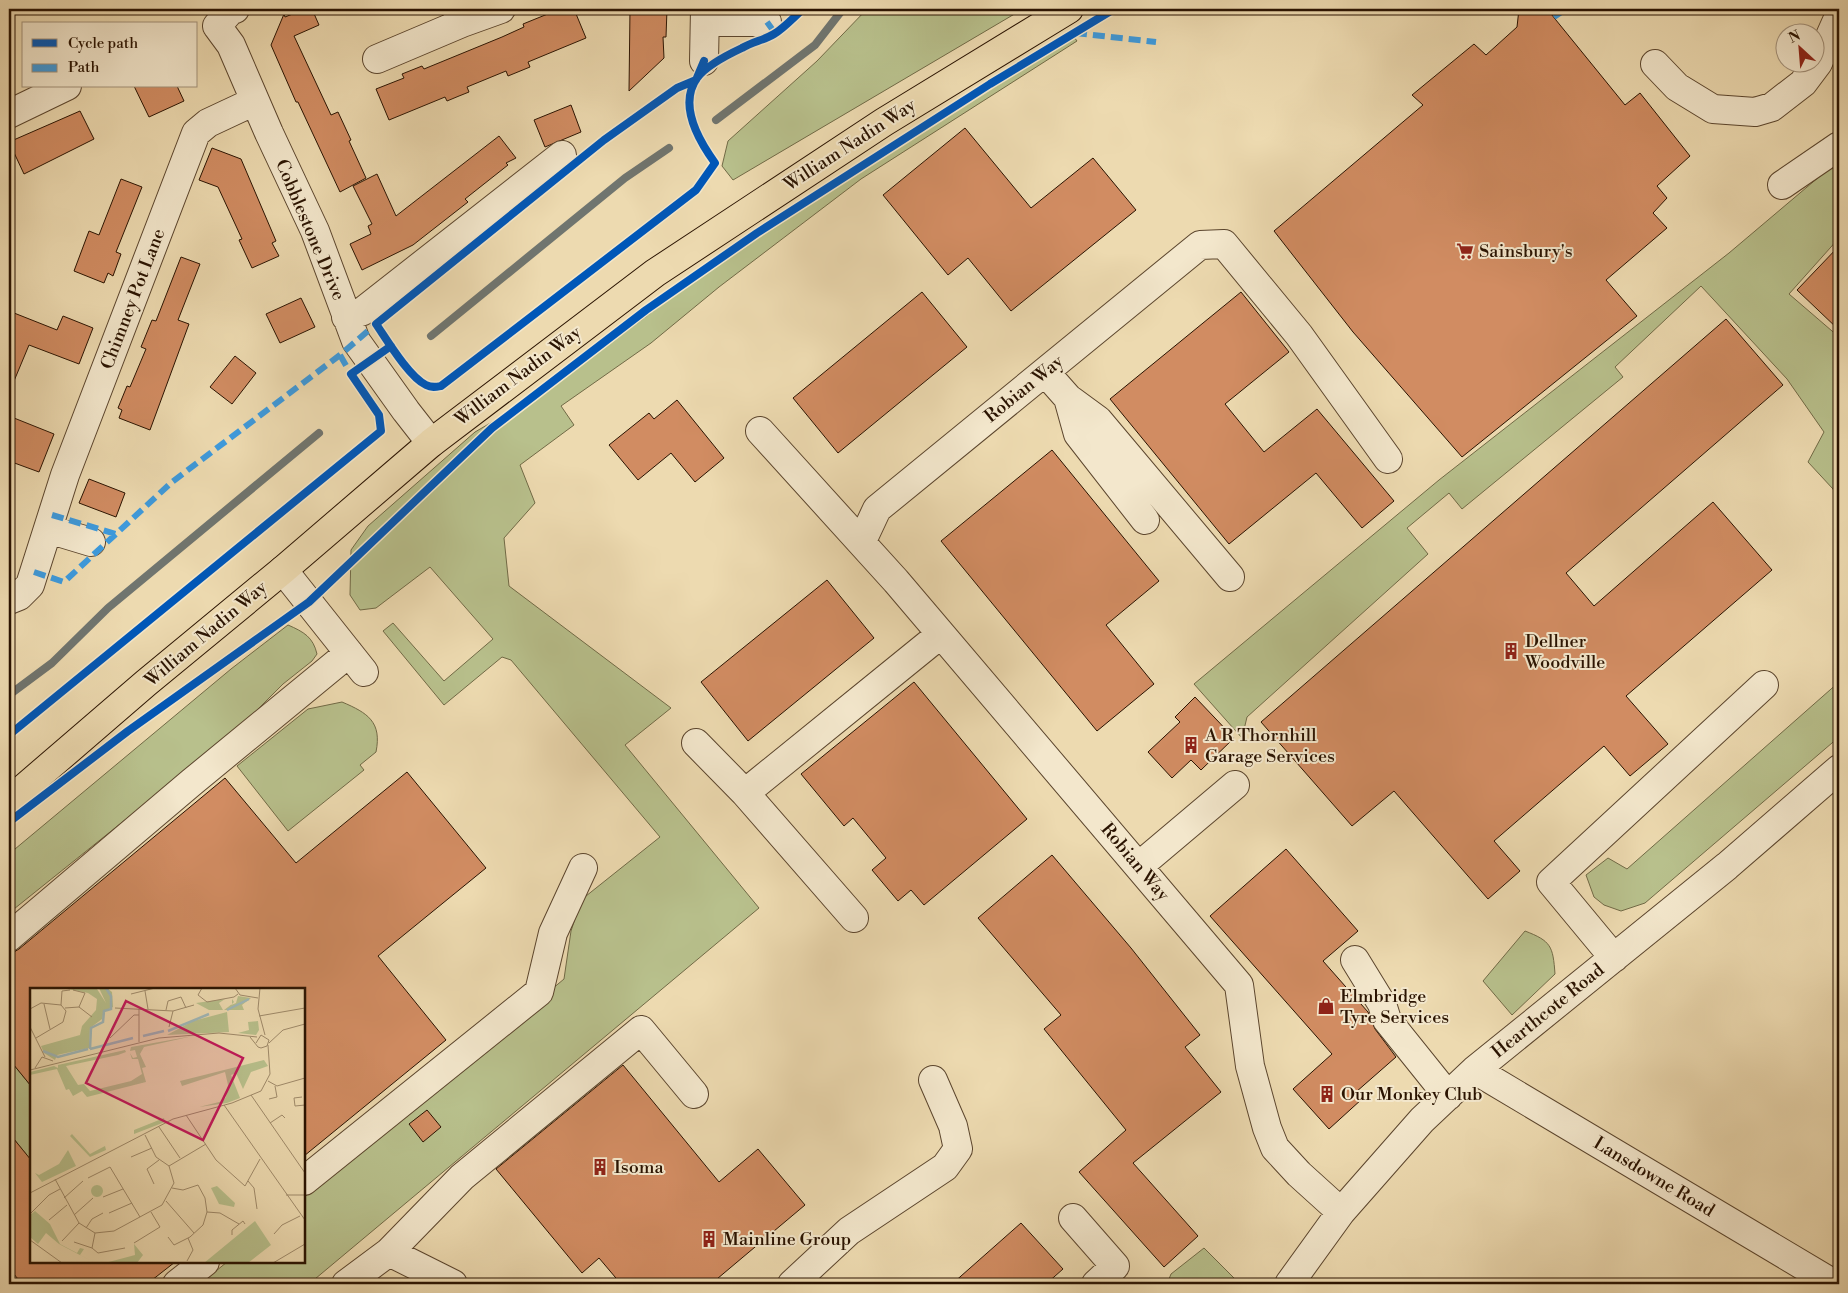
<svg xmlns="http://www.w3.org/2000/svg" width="1848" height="1293" viewBox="0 0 1848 1293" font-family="'Libre Bodoni',serif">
<rect width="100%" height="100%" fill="#eddab0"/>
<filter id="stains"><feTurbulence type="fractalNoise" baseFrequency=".004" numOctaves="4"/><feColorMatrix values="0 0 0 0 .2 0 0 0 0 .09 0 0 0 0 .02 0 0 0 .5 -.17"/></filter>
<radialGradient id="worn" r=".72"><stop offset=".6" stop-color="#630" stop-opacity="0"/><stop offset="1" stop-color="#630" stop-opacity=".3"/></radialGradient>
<path fill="#b8c08c" stroke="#716a46" d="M867 9H1023L733 180 722 166 728 141 817 61Z
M1074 37 1077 41 861 179 719 287 651 343 561 406 574 425 520 465 535 503 504 538 509 586 671 708 625 745 759 908 309 1284H200L227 1262H304V1197L564 979 571 931 581 900 660 837 511 660 502 657 444 705 383 631 393 623 444 681 493 639 430 567 376 608 360 610 350 595 351 550 368 526 475 432 547 390 672 297 759 237 858 172Z
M1839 160V238L1789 294 1839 337V501L1833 489 1808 462 1824 432 1787 379 1701 286 1615 367 1623 377 1462 509 1449 493 1407 528 1428 554 1247 717 1242 738 1194 684 1439 480 1729 253Z
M288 625C304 632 313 637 317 654L312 661 283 684 236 731 9 913V854L231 669Z
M1839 682V737L1645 903 1621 911 1604 905 1594 897 1586 875 1608 858 1627 869Z
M342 702C368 713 382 722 376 752L360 765 364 770 288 831 237 766 308 709Z
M1525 931C1551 941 1553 946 1555 974L1512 1015 1483 981Z
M9 1059 31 1086V1160L9 1133Z
M1204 1248 1240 1284H1167L1171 1274Z"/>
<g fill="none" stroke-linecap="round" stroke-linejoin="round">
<path stroke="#70756f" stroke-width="8" d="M716 120 815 45 843 9
M431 336 625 178 669 148
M9 695 52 663 108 608 319 433"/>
</g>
<path fill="#d18c62" stroke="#2a1301" d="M305 9H312L319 25 294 36 331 115 338 112 351 140 349 141 366 178 340 192 298 102H296L271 45 284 14 285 17Z
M560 9H574L586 38 528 62 530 67 508 76 506 71 467 87 469 92 459 96 447 101 445 97 389 120 376 89 404 78 402 74 422 66 424 69 502 37 524 27 523 24Z
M630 9H667L666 37H663L664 58 629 91Z
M1519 9H1547L1625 105 1640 93 1690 156 1657 186 1667 198 1653 213 1667 228 1606 280 1637 316 1462 457 1353 332 1274 231 1423 105 1412 95 1474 44 1486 55 1517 27Z
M134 86H177L184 101 149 117Z
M571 105 581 132 545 147 534 120Z
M80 111 94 139 24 174 9 142Z
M965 128 1031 208 1093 158 1136 210 1011 311 968 258 948 275 883 195Z
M499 136 516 158 506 163 508 165 465 199 468 202 413 245 362 270 350 244 371 234 368 226 372 224 353 186 377 174 396 216Z
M212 148 241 159 276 241 272 243 279 256 252 268 239 240 242 239 218 187 199 180Z
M121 179 142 187 116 252 121 254 113 276 108 273 104 283 74 271 89 231 99 235Z
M1839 246V330L1797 290Z
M181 257 200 264 178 320 189 324 150 430 119 418 122 410 118 408 127 386 130 387 146 349 141 347 152 320 156 321Z
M922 292 967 347 838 453 793 398Z
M1241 292 1289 352 1225 404 1264 452 1317 409 1394 501 1362 528 1316 473 1229 544 1110 399Z
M301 298 315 327 280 343 266 314Z
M9 311 57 330 63 316 93 328 79 364 29 345 9 393Z
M1726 319 1783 385 1566 573 1594 606 1713 502 1772 570 1626 696 1668 744 1630 776 1604 746 1494 841 1520 871 1488 899 1394 791 1352 826 1261 722Z
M235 356 256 373 232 404 210 387Z
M677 400 724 458 695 482 671 453 638 480 609 445 649 413 654 419Z
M9 416 54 434 39 472 9 461Z
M1052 450 1159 581 1106 625 1154 684 1097 731 941 541Z
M89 479 125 493 116 517 79 503Z
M827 580 874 638 748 741 701 682Z
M914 682 1027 819 924 905 911 890 898 901 872 870 886 858 853 818 844 826 801 774Z
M1195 697 1234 738 1201 770 1191 760 1172 778 1148 752 1180 722 1175 717Z
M407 772 486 868 378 956 446 1040 304 1156V989H31V1086L9 1059V955L19 949 225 778 296 863Z
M1286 849 1358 931 1323 961 1368 1012 1375 1029 1396 1057 1356 1092 1362 1099 1329 1129 1293 1089 1332 1054 1210 916Z
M1052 855 1131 948 1200 1035 1185 1047 1221 1092 1133 1163 1198 1236 1164 1267 1079 1172 1126 1130 1044 1029 1061 1015 978 918Z
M623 1065 719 1182 758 1149 805 1205 711 1284H621L599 1258 582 1273 496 1169Z
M427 1110 441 1127 423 1142 409 1124Z
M9 1133 31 1160V1262H175L147 1284H22L9 1268Z
M1021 1223 1063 1269 1046 1284H952Z"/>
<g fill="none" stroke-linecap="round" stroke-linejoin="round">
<g stroke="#5b452d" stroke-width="30">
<path id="minor" d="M705 22H767
M462 23 501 9
M217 26 231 45 269 133 315 231 356 341 406 411 431 443
M217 26 230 11 235 9
M377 59 462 23 456 9
M704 61 705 9
M1655 64 1677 87 1713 109 1755 112 1772 107 1803 83 1818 63 1839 16
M9 114 67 86
M1782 185 1839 146
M346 317 363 311 562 155
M1045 372 1068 398 1098 420 1230 577
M1068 398 1078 434 1145 520
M760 431 896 581 1239 985 1250 1066 1267 1128 1275 1148 1299 1174 1341 1212
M48 529 91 542
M862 541 877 509 1200 245 1224 244 1299 335 1388 459
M283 570 364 672
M9 600 19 596 30 585 65 475 196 133 208 123 255 101
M696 743 745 793 941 634
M745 793 854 918
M1139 866 1235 785
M9 937 192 782 349 653
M1614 958 1551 882 1764 685
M1355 960 1382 1004 1387 1020 1448 1096
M1475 1070 1834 1284
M304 1181 539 992 553 933 583 868
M1073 1218 1115 1266 1096 1284
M389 1252 453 1284
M177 1284 205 1262
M346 1284 389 1252 462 1177 641 1030 694 1094
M792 1284 849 1231 945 1167 958 1149 953 1126 933 1080
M1289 1284 1341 1212 1422 1120 1475 1070 1727 866 1839 769"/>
</g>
<g stroke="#2a1301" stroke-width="30">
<path id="major" d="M9 801 146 683 283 570 431 443 655 273 884 122 1069 9"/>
</g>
<use href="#minor" stroke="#f3e7cc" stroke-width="28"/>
<use href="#major" stroke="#eddab0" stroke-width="28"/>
<path stroke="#3d9add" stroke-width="6" stroke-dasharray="12 6" stroke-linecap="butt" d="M1554 17 1566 9
M767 22 775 33
M1075 33 1156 42
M340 355 351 374
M52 515 116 534
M34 572 64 582 172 482 340 355 376 324"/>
<g stroke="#f3e7cc" stroke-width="11">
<path id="cycleway" d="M704 61 696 80 677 88 604 140 376 324C387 340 409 377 426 385 432 388 436 387 441 386L696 190 715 163C699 141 678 105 697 78 707 65 727 55 742 48 752 42 764 40 774 34 784 28 794 17 803 9
M9 735 381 431 379 415 351 374 391 346
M9 822 128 731 309 602 492 428 646 310 757 233 990 84 1114 9"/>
</g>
<use href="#cycleway" stroke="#0057b8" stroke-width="8"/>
</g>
<defs>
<g id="supermarket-bare" transform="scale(1.35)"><path d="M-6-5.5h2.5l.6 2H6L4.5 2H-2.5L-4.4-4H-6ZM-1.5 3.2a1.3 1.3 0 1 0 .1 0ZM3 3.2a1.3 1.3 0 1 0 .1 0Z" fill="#8f2418" stroke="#f3e7cc" stroke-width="2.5" paint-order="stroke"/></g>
<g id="building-bare" transform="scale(1.35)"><path d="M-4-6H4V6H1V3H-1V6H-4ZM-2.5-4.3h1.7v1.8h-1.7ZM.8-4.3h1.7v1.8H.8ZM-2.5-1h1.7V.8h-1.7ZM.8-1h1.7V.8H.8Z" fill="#8f2418" stroke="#f3e7cc" stroke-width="2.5" paint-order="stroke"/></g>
<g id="shop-bare" transform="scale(1.35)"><path d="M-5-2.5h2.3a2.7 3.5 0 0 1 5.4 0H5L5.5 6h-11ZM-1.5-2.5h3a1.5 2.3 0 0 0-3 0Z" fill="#8f2418" stroke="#f3e7cc" stroke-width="2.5" paint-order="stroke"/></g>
</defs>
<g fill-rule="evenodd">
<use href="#supermarket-bare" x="1465" y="251"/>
<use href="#building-bare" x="1511" y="651"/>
<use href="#building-bare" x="1191" y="745"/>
<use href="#shop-bare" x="1326" y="1006"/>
<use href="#building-bare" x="1327" y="1094"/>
<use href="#building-bare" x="600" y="1167"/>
<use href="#building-bare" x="709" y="1239"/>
</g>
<g text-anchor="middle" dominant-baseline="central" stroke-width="4" stroke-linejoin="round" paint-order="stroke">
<g font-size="18" fill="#2a1301" stroke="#f3e7cc">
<text transform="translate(850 145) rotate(-33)">William Nadin Way</text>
<text transform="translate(310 230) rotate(67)">Cobblestone Drive</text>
<text transform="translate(133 299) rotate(-69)">Chimney Pot Lane</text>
<text transform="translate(518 376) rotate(-37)">William Nadin Way</text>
<text transform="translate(1024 389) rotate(-39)">Robian Way</text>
<text transform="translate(206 634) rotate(-40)">William Nadin Way</text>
<text transform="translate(1135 862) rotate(50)">Robian Way</text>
<text transform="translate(1548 1011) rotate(-39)">Hearthcote Road</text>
<text transform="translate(1654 1177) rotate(31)">Lansdowne Road</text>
</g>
<g font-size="18" fill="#2a1301" stroke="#f3e7cc" text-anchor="start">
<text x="1479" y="251">Sainsbury's</text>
<text x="1525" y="641">Dellner<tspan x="1525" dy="21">Woodville</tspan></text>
<text x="1205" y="735">A R Thornhill<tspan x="1205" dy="21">Garage Services</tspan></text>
<text x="1340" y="996">Elmbridge<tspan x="1340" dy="21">Tyre Services</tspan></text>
<text x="1341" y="1094">Our Monkey Club</text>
<text x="614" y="1167">Isoma</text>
<text x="723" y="1239">Mainline Group</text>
</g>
</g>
<g transform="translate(30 988)">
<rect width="275" height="275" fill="#eddab0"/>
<path d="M33 0 67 1 76 15 69 0H77L82 4 83 19 74 23 72 31 60 40 59 60 27 67 25 72 14 65 11 58 50 47 52 38 66 22 67 11 58 5ZM208 8 221 10 212 17 214 22H194L202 16V11L204 14 201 17 206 15ZM195 11 189 15 193 22H179L166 15ZM197 24 199 44 137 47 163 33ZM228 33 229 42 226 47 208 45 219 42 218 34ZM163 48 114 59 110 66 116 79 112 80 116 94 57 109 52 103 43 108 39 101 36 102 27 81 0 87V84L24 78 28 80V77L95 62 96 64 88 67 36 78 48 97 54 96 60 103 101 93 112 86 108 71H102L100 65 103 70 107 69 105 62 100 63 101 59ZM234 72 238 78 221 84 213 101 206 85 201 87 210 110 197 115 169 119 193 113 196 109 198 97 195 84 152 98 150 93ZM134 130 135 134 104 146V142ZM42 146 60 166 75 158 76 162 60 169 40 148ZM38 162 46 178 12 194 5 185 9 187 29 176ZM61 203a6 6 0 1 1 12 0a6 6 0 1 1-12 0ZM187 198 205 215 204 219 189 216 181 200ZM5 223 20 236 30 256 47 265 50 260 54 261 50 267 65 275 29 256 16 245 8 256 0 249V227ZM225 233 241 257 218 275H174ZM104 256 113 267 107 275H75L105 267Z" fill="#b8c08c"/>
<path fill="none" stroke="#9fb7b8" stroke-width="2.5" d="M197 22 219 11M138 43 179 26M113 48 134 43M60 61 61 40 73 34 74 23 81 21V8L76 0M60 61 103 50M13 63 28 69 58 61"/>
<path fill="none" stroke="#9f8a6a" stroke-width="1" d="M172 0 168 7 177 14 204 9 208 6M205 0 210 7 228 10M230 0 228 21 235 47M43 2 55 5 49 19M115 3 118 21M101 6 125 0M14 16 20 41M31 17 32 3 40 2M35 20 49 19 62 29M85 20 143 23 164 17M0 21 11 15 31 17 36 23 33 34 6 50M109 21V54M136 22 138 13 151 9 156 20M229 28 275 20M0 39 15 69M139 39 143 23M220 49 228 59 231 60 237 58 239 52 231 47 226 55M80 50 104 27H109M239 55 253 42 275 36M5 80 12 69 23 73M0 82 129 50 189 45 227 49M238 93 247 98 275 90M221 107 275 185M272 109 264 110 265 118 275 117M239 111 247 109 245 98M194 117 275 232M156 127 186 172 215 198 230 171M240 135 252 127 255 130M129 139 150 170M101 169 122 160M139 178 176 156M58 190 80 179 110 229M25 191 49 235 65 245 84 243 132 217 144 195 139 178 126 169 115 147M218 193 224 200 227 221M124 196 117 181 129 172M0 205 143 131 202 115 231 103 240 86 238 57M256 207H275M73 209 93 201M34 210 53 193M136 213 164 245M177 224 190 225 209 236M79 225 102 215M0 226 19 207 30 201M44 227 63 210M19 232 37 217M56 240 62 231 73 225M65 245 62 260 68 265 95 260M244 246 252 237 270 228M202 247V242L213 233 215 236M138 249 144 257 160 249 173 237 177 224 175 210 168 197 153 202 142 200M0 252 32 275M32 253 49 235M44 254 62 260M104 255 130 239 121 224M157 273 163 262 158 250M243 275 275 256"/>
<path fill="#c2185b" fill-opacity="0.15" stroke="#c2185b" stroke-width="2.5" d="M96 13 213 70 173 152 56 95Z"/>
<rect width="275" height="275" fill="none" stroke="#2a1301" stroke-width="2.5"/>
</g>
<rect width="1848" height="1293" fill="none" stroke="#eddab0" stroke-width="30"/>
<rect x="10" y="10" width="1828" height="1273" fill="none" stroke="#2a1301" stroke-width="2.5"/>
<rect x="15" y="15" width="1818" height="1263" fill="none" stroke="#2a1301"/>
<rect x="22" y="22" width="175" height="65" fill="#f3e7cc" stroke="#a3927b"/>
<rect x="32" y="39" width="25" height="8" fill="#0057b8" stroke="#a3927b"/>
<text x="68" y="48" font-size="15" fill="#2a1301">Cycle path</text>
<rect x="32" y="64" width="25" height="8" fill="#3d9add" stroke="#a3927b"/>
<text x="68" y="72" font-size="15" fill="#2a1301">Path</text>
<g transform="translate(1800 48) rotate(334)"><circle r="24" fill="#f3e7cc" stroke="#a3927b"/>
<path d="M0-4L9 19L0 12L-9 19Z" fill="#8f2418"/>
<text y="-8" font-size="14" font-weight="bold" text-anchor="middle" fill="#2a1301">N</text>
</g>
<rect width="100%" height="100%" filter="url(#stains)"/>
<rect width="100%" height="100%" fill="url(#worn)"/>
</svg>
